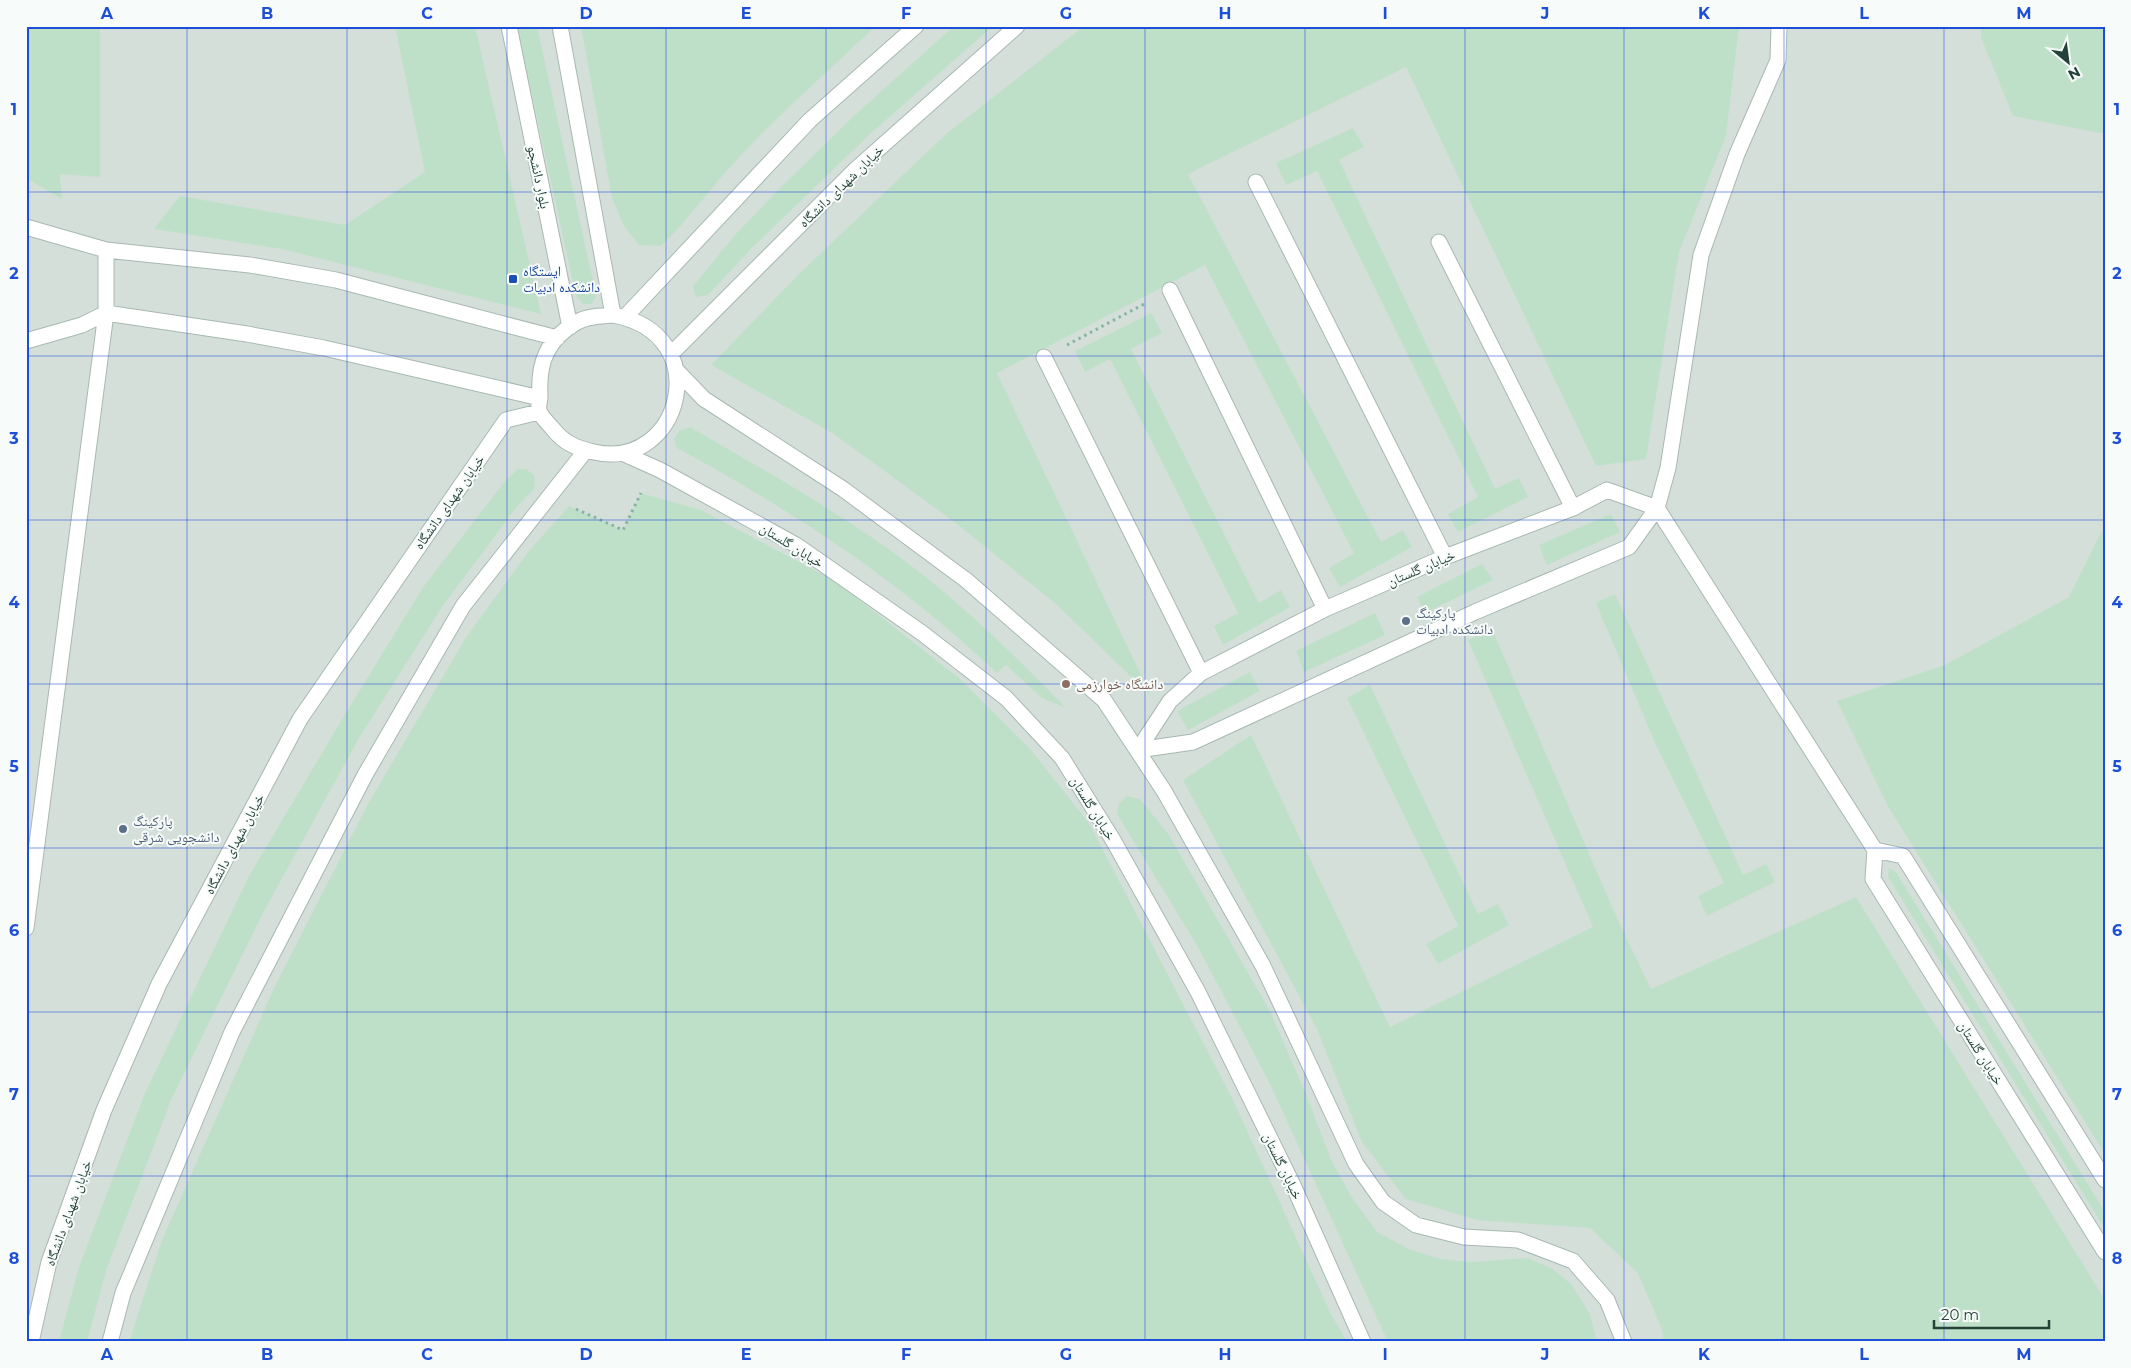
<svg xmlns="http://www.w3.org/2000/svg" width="2131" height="1368" viewBox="0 0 2131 1368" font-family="Montserrat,'Noto Naskh Arabic',sans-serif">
<rect width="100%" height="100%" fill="#e6efeb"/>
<path fill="#d4dfda" d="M26 26H2105V1342H26Z"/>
<path fill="#bfe0c8" d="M26 26H100V177L60 174 62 199 26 178Z
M395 26H475L541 314 282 249 154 229 180 196 345 225 425 172Z
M517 26H537L595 290 596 297 591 304H583L576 296Z
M581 26H876C827 72 776 117 731 166 707 193 687 221 661 246L639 245 624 226 612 198Z
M954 26H993L870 134 751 249 708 295 696 297 693 286 735 235 781 187 856 114Z
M1084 26H1739L1726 136 1679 252 1646 459 1596 466 1406 67 1188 174 1381 542 1403 530 1412 547 1340 587 1329 568 1354 553 1205 265 997 373 1151 696 1056 604 957 524 834 434 711 365 799 274 946 134Z
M1981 26H2105V134L2013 116 1981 37Z
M1353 128 1364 147 1339 160 1495 489 1519 478 1528 497 1458 532 1448 514 1478 497 1317 171 1286 185 1276 163Z
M1151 313 1162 333 1131 349 1259 603 1281 590 1290 607 1223 645 1214 626 1238 613 1110 359 1085 372 1075 351Z
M690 427C764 470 841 513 909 564 966 607 1017 658 1066 708L1042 698 1006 665 997 673C902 583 792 510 677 448L674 439 679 431Z
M518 469H526L534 475 535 488 516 508 442 607 359 738 262 915 171 1100 106 1271 87 1342H59L79 1267 145 1093 249 876 344 716 424 586 506 480Z
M641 493 701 510 835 581 959 678 1031 750 1089 823 1233 1100 1330 1312 1347 1342H129L162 1240 275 986 368 804 465 639 528 552 569 506 623 530Z
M1611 514 1620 532 1547 565 1539 545Z
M2105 524V1154L1889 808 1837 701 1945 665 2069 597Z
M1482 564 1493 580 1425 613 1417 597Z
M1615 594 1743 875 1766 864 1775 882 1707 916 1698 896 1724 883 1656 745 1596 603Z
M1375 613 1385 635 1304 672 1296 651Z
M1492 629 1616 916 1651 989 1856 897 2105 1300V1342H1662L1663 1332 1638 1273 1590 1228 1477 1220 1406 1199 1362 1142 1317 1029 1183 780 1251 735 1390 1027 1593 927 1468 640Z
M1250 672 1260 691 1188 730 1177 711Z
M1370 685 1478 914 1498 904 1509 925 1438 964 1426 944 1458 926 1347 698Z
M1127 796 1140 799 1169 835 1270 1011 1306 1094 1332 1162 1353 1199 1377 1232 1409 1249 1440 1259 1471 1262 1528 1258 1553 1269 1571 1284 1590 1314 1597 1342H1388L1270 1084 1198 947 1117 814 1119 804Z
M1889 868 1896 872 2105 1212V1229L1888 877Z"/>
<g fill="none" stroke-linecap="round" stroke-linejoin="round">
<g stroke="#a8b8b2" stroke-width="17">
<path id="minor" d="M509 26 570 327
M560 26 613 315
M1256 182 1445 557
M26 227 106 250 250 265 336 280 557 338
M1439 242 1573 508
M1170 290 1325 609
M613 315C718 334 681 472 594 452 576 448 564 443 553 429 549 424 540 416 539 410 538 406 540 400 540 395 538 363 547 339 577 322 587 316 601 316 613 315Z
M625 317 810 120 916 26
M26 341 82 325 106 313 247 334 324 348 540 398
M671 354 856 169 1017 26
M1044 357 1201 673
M677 371 704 399 843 489 966 580 1104 700 1164 791 1263 966 1356 1164 1383 1202 1416 1225 1464 1237 1518 1240 1573 1261 1607 1300 1624 1342
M622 453 660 470 796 545 922 633 1006 698 1062 758 1113 840 1198 992 1293 1185 1363 1342
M1138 750 1170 701 1201 673 1325 609 1445 557 1573 508 1607 490 1657 508 1875 850 1903 856 2105 1180
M1138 750 1193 742 1475 612 1629 547 1657 508 1668 468 1701 255 1737 154 1778 60 1779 26
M1875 850 1873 879 2105 1252
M26 928 106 313V250
M31 1342 49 1262 104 1110 159 984 300 719 506 420 539 412
M110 1342 123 1293 232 1032 365 775 463 606 586 450"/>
</g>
<path stroke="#86b3a5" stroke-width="3" stroke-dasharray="2.5 4" stroke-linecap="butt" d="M1067 345 1146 303
M576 509 623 530 641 493"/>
<use href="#minor" stroke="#fff" stroke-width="15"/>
</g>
<path fill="none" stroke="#1d4ed8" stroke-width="1" stroke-opacity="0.55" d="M187 26V1342M347 26V1342M507 26V1342M666 26V1342M826 26V1342M986 26V1342M1145 26V1342M1305 26V1342M1465 26V1342M1624 26V1342M1784 26V1342M1944 26V1342M26 192H2105M26 356H2105M26 520H2105M26 684H2105M26 848H2105M26 1012H2105M26 1176H2105"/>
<rect fill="#1a4fb4" stroke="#f7fbf9" stroke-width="2" x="508" y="274" width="10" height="10" rx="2.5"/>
<g fill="#5c6f8a" stroke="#f7fbf9" stroke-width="2">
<circle cx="1406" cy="621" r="5"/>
<circle cx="123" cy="829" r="5"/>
</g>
<circle fill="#8d6e63" stroke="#f7fbf9" stroke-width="2" cx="1066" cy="684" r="5"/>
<g text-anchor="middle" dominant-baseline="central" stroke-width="4" stroke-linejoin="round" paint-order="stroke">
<g font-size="14" fill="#24423a" stroke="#f7fbf9">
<text transform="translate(539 177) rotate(78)">بلوار دانشجو</text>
<text transform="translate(841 186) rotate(-44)">خیابان شهدای دانشگاه</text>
<text transform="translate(449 502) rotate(-55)">خیابان شهدای دانشگاه</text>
<text transform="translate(792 545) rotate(32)">خیابان گلستان</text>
<text transform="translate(1421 568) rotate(-23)">خیابان گلستان</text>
<text transform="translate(1093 808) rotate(58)">خیابان گلستان</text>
<text transform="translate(234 844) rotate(-62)">خیابان شهدای دانشگاه</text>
<text transform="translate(1981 1053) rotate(58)">خیابان گلستان</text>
<text transform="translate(1283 1166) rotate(64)">خیابان گلستان</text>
<text transform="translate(68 1213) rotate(-70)">خیابان شهدای دانشگاه</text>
</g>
<g font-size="14" fill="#164399" stroke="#f7fbf9" text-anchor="start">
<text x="523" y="271">ایستگاه<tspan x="523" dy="16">دانشکده ادبیات</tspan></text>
</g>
<g font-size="14" fill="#4e5e75" stroke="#f7fbf9" text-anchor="start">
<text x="1416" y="613">پارکینگ<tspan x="1416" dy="16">دانشکده ادبیات</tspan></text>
<text x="133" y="821">پارکینگ<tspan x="133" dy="16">دانشجویی شرقی</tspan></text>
</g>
<g font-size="14" fill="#785e54" stroke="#f7fbf9" text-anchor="start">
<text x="1076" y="684">دانشگاه خوارزمی</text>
</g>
</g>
<rect width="2131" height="1368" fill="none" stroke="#f7fbf9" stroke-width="55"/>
<g transform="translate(2068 62) rotate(151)" stroke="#f7fbf9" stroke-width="4" paint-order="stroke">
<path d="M0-4L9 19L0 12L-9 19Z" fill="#24423a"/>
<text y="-8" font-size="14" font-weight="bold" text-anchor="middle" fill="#24423a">N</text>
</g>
<path d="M1934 1320v8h115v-8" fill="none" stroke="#24423a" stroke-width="2.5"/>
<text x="1941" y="1320" font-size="15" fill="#24423a" stroke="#f7fbf9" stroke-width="4" paint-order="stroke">20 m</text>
<rect x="28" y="28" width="2076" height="1312" fill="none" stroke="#1d4ed8" stroke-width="2"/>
<g font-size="16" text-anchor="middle" font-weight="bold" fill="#1d4ed8">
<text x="107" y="19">A</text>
<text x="267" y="19">B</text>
<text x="427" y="19">C</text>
<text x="586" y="19">D</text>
<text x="746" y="19">E</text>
<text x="906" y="19">F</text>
<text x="1066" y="19">G</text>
<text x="1225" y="19">H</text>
<text x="1385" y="19">I</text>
<text x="1545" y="19">J</text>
<text x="1704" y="19">K</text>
<text x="1864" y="19">L</text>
<text x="2024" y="19">M</text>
<text x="14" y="115">1</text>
<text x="2117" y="115">1</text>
<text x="14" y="279">2</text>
<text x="2117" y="279">2</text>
<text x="14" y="444">3</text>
<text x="2117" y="444">3</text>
<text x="14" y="608">4</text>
<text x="2117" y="608">4</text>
<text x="14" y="772">5</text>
<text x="2117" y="772">5</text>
<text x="14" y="936">6</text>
<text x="2117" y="936">6</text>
<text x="14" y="1100">7</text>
<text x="2117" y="1100">7</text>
<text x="14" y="1264">8</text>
<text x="2117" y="1264">8</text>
<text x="107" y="1360">A</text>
<text x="267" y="1360">B</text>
<text x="427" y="1360">C</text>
<text x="586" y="1360">D</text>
<text x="746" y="1360">E</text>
<text x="906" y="1360">F</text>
<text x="1066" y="1360">G</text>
<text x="1225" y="1360">H</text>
<text x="1385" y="1360">I</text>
<text x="1545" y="1360">J</text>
<text x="1704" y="1360">K</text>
<text x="1864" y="1360">L</text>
<text x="2024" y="1360">M</text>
</g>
</svg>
